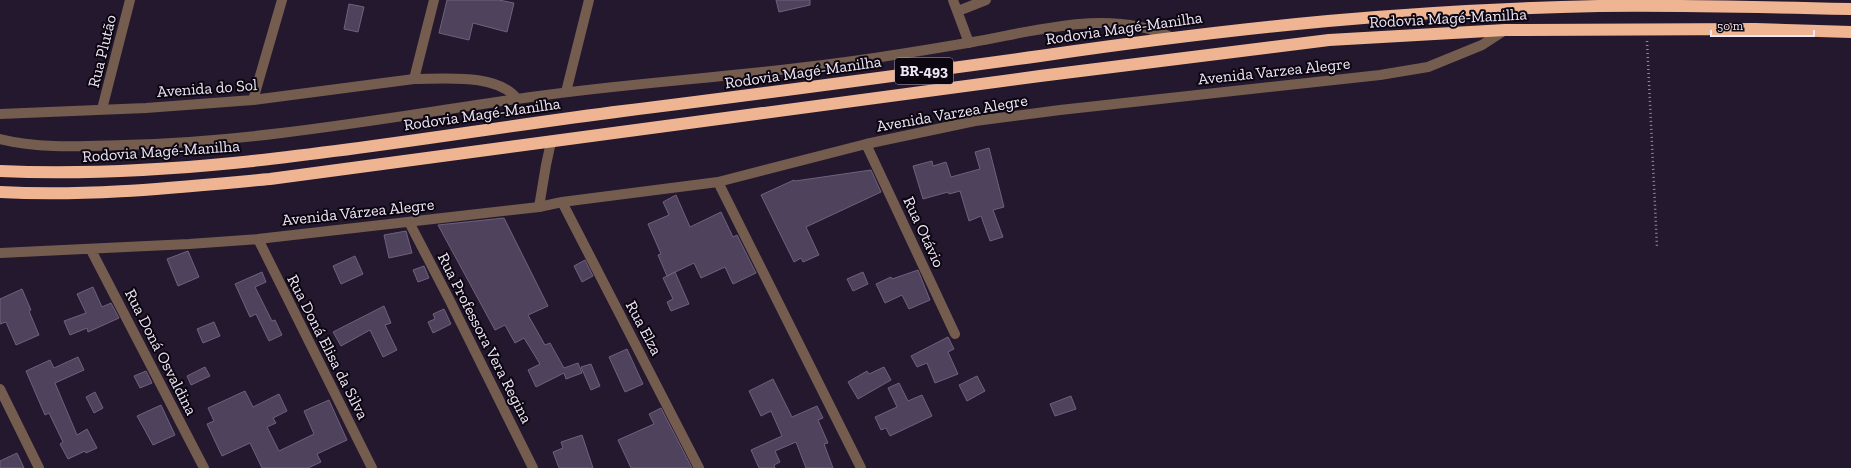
<svg xmlns="http://www.w3.org/2000/svg" width="1851" height="468" viewBox="0 0 1851 468" font-family="'Zilla Slab',serif">
<rect width="100%" height="100%" fill="#24182f"/>
<path fill="#4f425c" stroke="#6f617e" d="M447 0H499L514 3 507 32 473 23 469 40 439 33Z
M776 0H810V5L779 12Z
M349 4 364 7 358 32 344 29Z
M989 148 1004 207 993 210 1003 237 990 241 981 216 969 221 960 191 949 194 948 192 923 199 913 166 932 161 933 166 946 162 951 177 980 169 975 152Z
M871 170 881 192 806 227 819 255 803 262 801 258 794 262 761 195 794 180 795 181Z
M676 195 690 227 721 212 733 237 737 235 756 273 733 284 725 267 701 278 694 263 667 276 658 255 661 254 648 224 669 215 663 202Z
M504 218 548 306 528 315 545 345 550 343 564 368 578 363 582 373 566 379 564 373 536 387 528 370 540 364 524 338 515 343 505 325 495 330 438 225Z
M406 231 412 253 389 258 384 235Z
M188 251 199 277 178 286 167 259Z
M355 256 363 274 341 284 333 266Z
M585 260 593 276 582 282 574 266Z
M424 266 429 278 418 282 413 270Z
M918 270 930 300 909 309 902 295 885 303 876 284 891 277 892 279Z
M262 272 266 282 255 287 272 321 275 320 282 335 269 341 256 314 250 317 235 284Z
M675 272 689 304 671 311 667 302 673 299 663 278Z
M863 272 868 284 853 291 847 279Z
M93 287 102 307 111 303 119 318 88 332 87 328 70 335 64 321 86 313 77 294Z
M22 289 31 310 29 311 39 335 16 345 6 322 0 324V299Z
M384 306 391 323 385 325 397 350 383 357 370 330 341 346 333 332Z
M444 309 451 324 433 333 428 322 435 319 433 314Z
M214 322 220 336 203 343 197 329Z
M948 337 954 349 948 352 958 374 935 383 927 363 917 367 911 356Z
M627 349 643 384 625 392 609 357Z
M78 357 84 370 55 383 77 435 87 429 97 448 86 453 85 451 68 459 60 444 63 442 49 413 45 415 26 371 50 360 54 368Z
M591 364 600 386 591 390 581 367Z
M205 367 210 376 191 385 187 376Z
M884 367 891 380 858 399 848 382 867 371 869 374Z
M146 371 152 383 140 388 134 376Z
M977 376 985 391 967 401 959 385Z
M773 379 792 417 817 406 823 418 818 420 828 443 824 444 833 468H806L796 442 775 451 780 462 774 465 775 468H759L751 450 782 436 771 411 761 416 749 391Z
M899 383 908 401 922 395 932 416 890 436 886 428 881 430 875 417 897 407 888 388Z
M245 391 253 407 279 394 287 411 273 418 276 423 267 427 279 451 314 434 304 411 329 400 347 440 317 454 321 462 308 468H262L250 443 222 456 207 424 214 421 208 408Z
M95 392 103 408 94 413 86 397Z
M1071 396 1076 409 1055 416 1050 404Z
M161 405 175 435 153 445 137 416Z
M661 408 692 468H631L618 440 654 424 649 414Z
M582 435 593 468H559L553 452 563 448 561 442Z
M17 453 24 468H0V461Z"/>
<g fill="none" stroke-linecap="round" stroke-linejoin="round">
<path stroke="#93899c" stroke-width="2.5" stroke-dasharray="1 3" stroke-linecap="butt" d="M1647 41 1657 247"/>
<path stroke="#745d4f" stroke-width="10" d="M434 0 414 79C444 79 498 73 517 99
M953 0 969 43
M958 11 986 0
M566 92 589 0
M253 100 282 0
M102 109 130 0
M0 114 146 108 253 100 414 79
M0 139C40 149 84 146 124 145 261 142 396 116 531 97 643 81 756 76 867 59 903 54 938 48 973 42 1036 31 1110 8 1171 37
M866 144 955 334
M718 182 861 468
M562 202 699 468
M539 207 546 165 551 142
M409 222 449 299 533 468
M258 239 372 468
M91 250 204 468
M0 253 189 244 258 239 539 207 562 202 718 182 866 144 975 121 1060 110 1380 75 1428 67 1482 45 1505 30
M0 389 39 468"/>
<path stroke="#efb593" stroke-width="12" d="M0 171C209 180 416 137 623 111 762 94 901 75 1040 56 1136 42 1231 30 1328 21 1418 13 1508 8 1599 6 1683 5 1767 7 1851 9
M0 192C90 197 181 187 270 179L1040 76 1329 40 1505 30 1755 29 1851 32"/>
</g>
<g text-anchor="middle" dominant-baseline="central" stroke-width="4" stroke-linejoin="round" paint-order="stroke">
<rect fill="#0b060f" stroke="#aba4b1" stroke-width="1" x="895" y="58" width="58" height="26" rx="3"/>
<g font-size="15" font-weight="bold" fill="#efe7f7">
<text x="924" y="71">BR-493</text>
</g>
<g font-size="16" fill="#efe7f7" stroke="#0b060f">
<text transform="translate(1448 18) rotate(-3)">Rodovia Magé-Manilha</text>
<text transform="translate(1124 28) rotate(-8)">Rodovia Magé-Manilha</text>
<text transform="translate(102 51) rotate(-76)">Rua Plutão</text>
<text transform="translate(1274 71) rotate(-6)">Avenida Varzea Alegre</text>
<text transform="translate(803 72) rotate(-8)">Rodovia Magé-Manilha</text>
<text transform="translate(207 88) rotate(-4)">Avenida do Sol</text>
<text transform="translate(952 113) rotate(-10)">Avenida Varzea Alegre</text>
<text transform="translate(482 114) rotate(-8)">Rodovia Magé-Manilha</text>
<text transform="translate(161 151) rotate(-4)">Rodovia Magé-Manilha</text>
<text transform="translate(358 212) rotate(-6)">Avenida Várzea Alegre</text>
<text transform="translate(924 232) rotate(65)">Rua Otávio</text>
<text transform="translate(644 328) rotate(62)">Rua Elza</text>
<text transform="translate(485 338) rotate(63)">Rua Professora Vera Regina</text>
<text transform="translate(328 347) rotate(63)">Rua Doná Elisa da Silva</text>
<text transform="translate(161 352) rotate(63)">Rua Doná Osvaldina</text>
</g>
</g>
<path d="M1711 30v6h103v-6" fill="none" stroke="#efe7f7" stroke-width="2"/>
<text x="1717" y="30" font-size="12" fill="#efe7f7" stroke="#0b060f" stroke-width="3" paint-order="stroke">50 m</text>
</svg>
